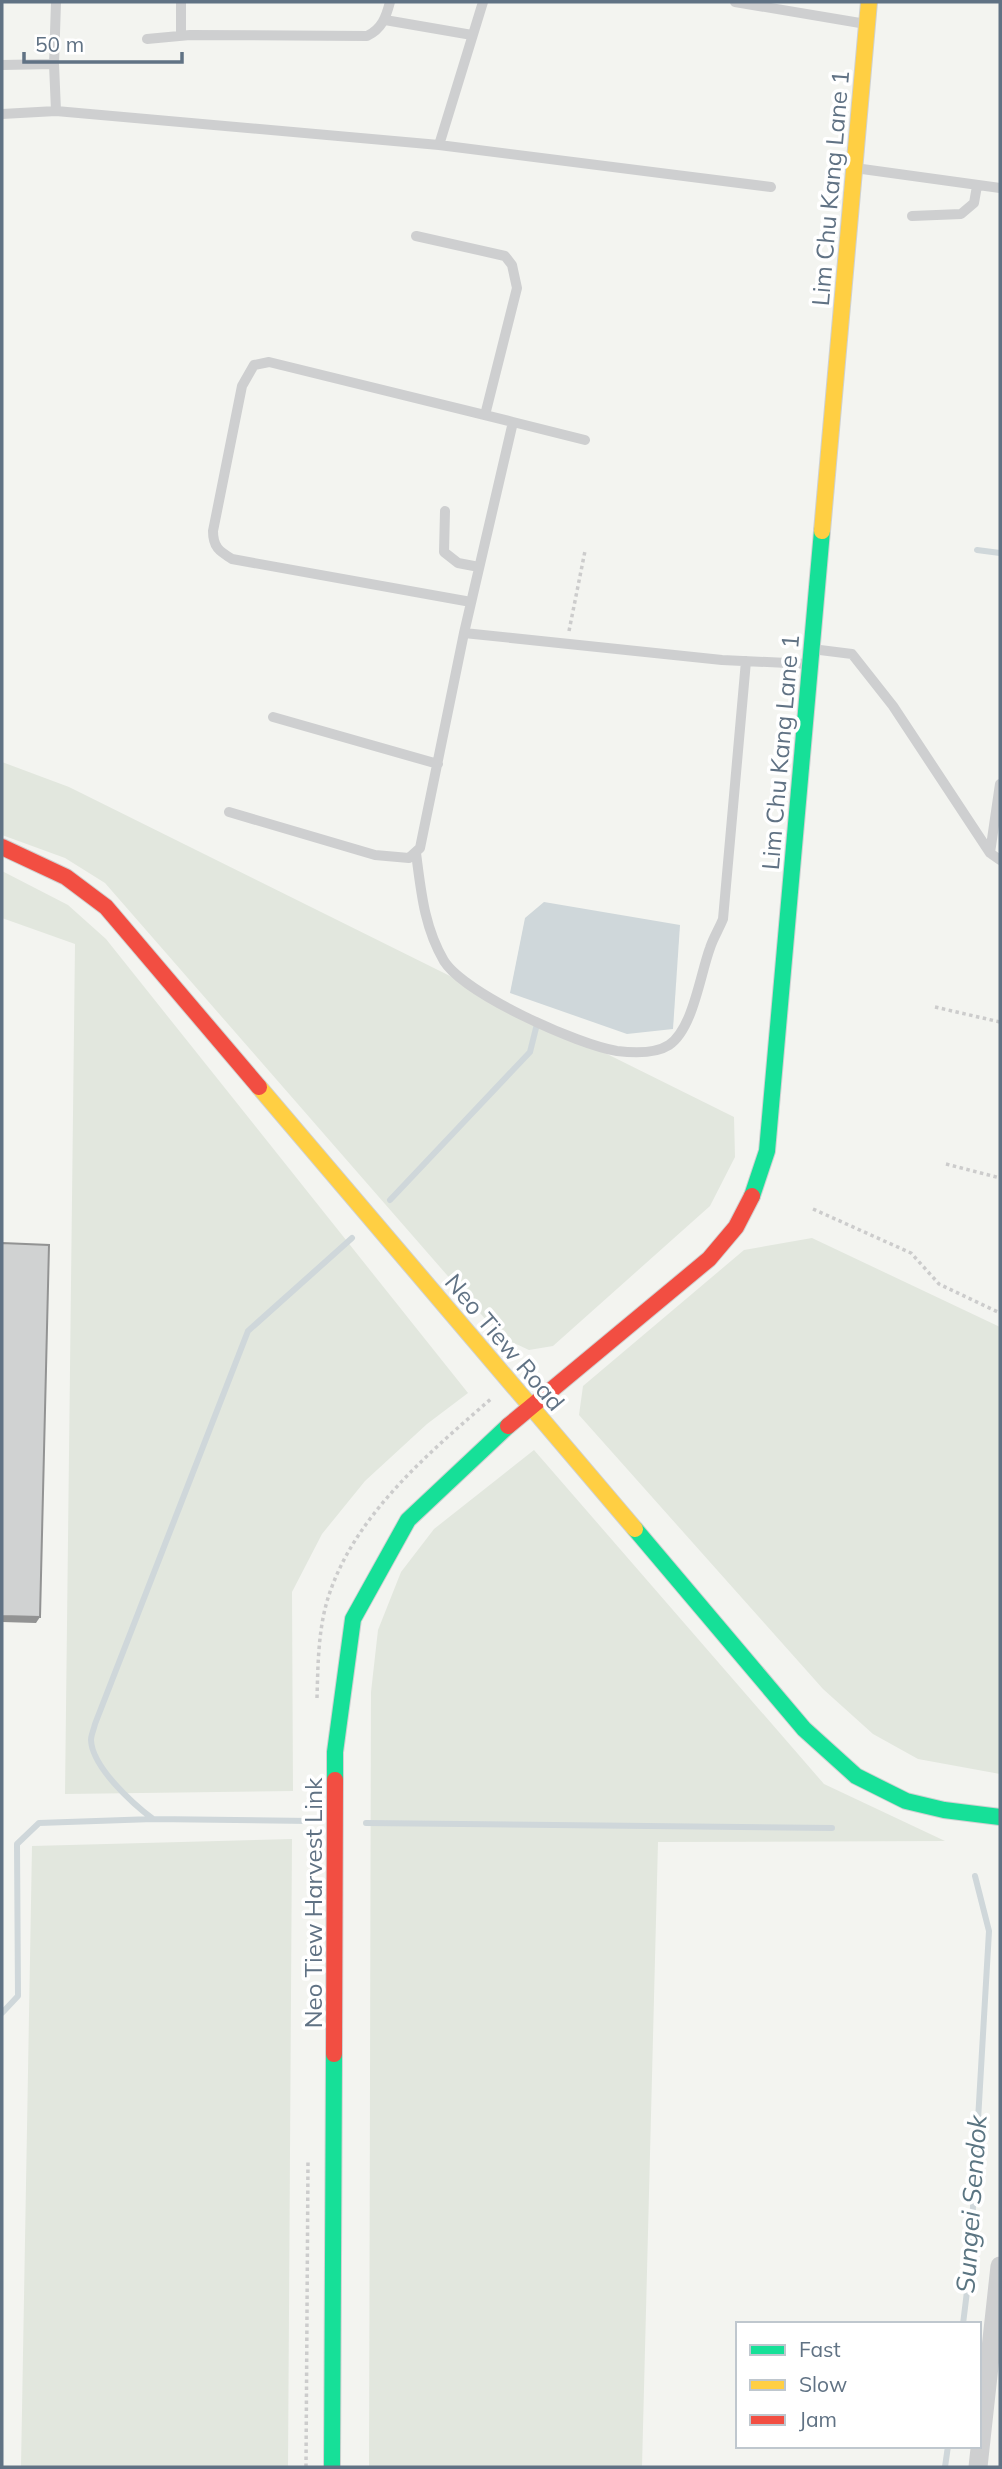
<svg xmlns="http://www.w3.org/2000/svg" width="1002" height="2469" viewBox="0 0 1002 2469" font-family="Mulish,sans-serif">
<rect width="100%" height="100%" fill="#f3f4f0"/>
<path fill="#e2e7de" d="M2 762 69 787 734 1117 735 1157 710 1206 553 1346 529 1350 501 1337 105 883 65 858 2 835Z
M2 871 68 905 106 939 468 1393 427 1424 365 1481 322 1534 292 1592 293 1791 65 1794 75 944 2 918Z
M812 1238 1000 1327V1774L918 1759 873 1734 823 1689 579 1415 583 1386 744 1250Z
M534 1450 824 1784 945 1841 658 1842 642 2467H369L371 1692 378 1630 401 1572 434 1529Z
M292 1839 288 2467H21L32 1846Z"/>
<path fill="#cfd7da" d="M544 902 680 925 673 1029 627 1034 510 993 525 918Z"/>
<g fill="none" stroke-linecap="round" stroke-linejoin="round">
<path stroke="#cfd7da" stroke-width="6" d="M977 550 1000 553
M390 1200 530 1052 537 1024
M153 1819C133 1804 92 1767 91 1740 91 1735 94 1729 95 1724L248 1331 352 1238
M366 1823 832 1828
M2 2013 18 1996 17 1844 39 1823 153 1819 310 1821
M963 2324 969 2275 989 1931 975 1876
M945 2467 948 2446"/>
<g stroke="#cfd1d1" stroke-width="18">
<path id="fast" d="M752 1196 767 1151 822 531
M635 1529 804 1729 856 1776 906 1801 944 1810 1000 1817
M335 1780V1752L353 1619 408 1520 508 1426
M332 2467 334 2054"/>
</g>
<g stroke="#cfd1d1" stroke-width="18">
<path id="slow" d="M822 531 869 2
M259 1087 635 1529"/>
</g>
<g stroke="#cfd1d1" stroke-width="18">
<path id="jam" d="M2 847 66 877 106 907 259 1087
M508 1426 709 1259 736 1227 752 1196
M334 2054 335 1780"/>
</g>
<path stroke="#ccc" stroke-width="3.5" stroke-dasharray="3.5 3.5" stroke-linecap="butt" d="M569 631 585 551
M935 1007 1000 1022
M946 1164 1000 1178
M813 1209 911 1253 939 1284 1000 1313
M317 1698C318 1665 318 1630 328 1598 354 1515 429 1453 492 1398
M306 2467 308 2161"/>
<path stroke="#cecfd0" stroke-width="10" d="M56 2 54 64 56 111
M181 2V36
M735 2 866 24
M385 20 472 35
M147 39 190 35 367 36C382 29 386 17 390 2
M2 65 54 64
M2 114 56 111 439 145 771 187
M439 145 483 2
M855 168 1000 188
M912 216 961 214 974 203 977 186
M416 236 505 256 512 265 517 288 485 415
M513 422 585 440
M445 511 444 552 458 563 479 567
M464 633 722 660 808 664
M812 649 852 654 893 706 990 853 1000 860
M273 717 438 764
M229 812 375 855 409 858 420 848 464 633 513 422 269 362 254 365 242 386 213 531C213 547 219 551 232 559L471 602
M416 853C421 891 424 927 444 961 465 994 578 1045 617 1051 633 1053 655 1054 669 1045 693 1029 700 975 710 948 713 938 719 929 723 919L746 661
M990 853 1000 784"/>
<path stroke="#cecfd0" stroke-width="19" d="M978 2467 1000 2266"/>
<use href="#fast" stroke="#16e098" stroke-width="16"/>
<use href="#slow" stroke="#ffcf43" stroke-width="16"/>
<use href="#jam" stroke="#f24e42" stroke-width="16"/>
</g>
<path fill="#929393" d="M2 1616 40 1617 36 1623 2 1622Z"/>
<path fill="#d0d2d2" stroke="#929393" stroke-width="2" d="M2 1243 49 1245 40 1617 2 1616Z"/>
<g text-anchor="middle" dominant-baseline="central" stroke-width="7" stroke-linejoin="round" paint-order="stroke">
<g font-size="24" fill="#607284" stroke="#fff">
<text transform="translate(830 188) rotate(-85)">Lim Chu Kang Lane 1</text>
<text transform="translate(780 752) rotate(-85)">Lim Chu Kang Lane 1</text>
<text transform="translate(505 1342) rotate(50)">Neo Tiew Road</text>
<text transform="translate(313 1903) rotate(-90)">Neo Tiew Harvest Link</text>
</g>
<g font-size="26" font-style="italic" fill="#5b7582" stroke="#fff">
<text transform="translate(971 2204) rotate(-86)">Sungei Sendok</text>
</g>
</g>
<rect width="1002" height="2469" fill="none" stroke="#607284" stroke-width="7"/>
<rect x="736" y="2322" width="245" height="126" fill="#ffffff" stroke="#bfc7ce" stroke-width="2"/>
<rect x="750" y="2345" width="35" height="10" fill="#16e098" stroke="#bfc7ce" stroke-width="2"/>
<text x="799" y="2357" font-size="21" fill="#607284">Fast</text>
<rect x="750" y="2380" width="35" height="10" fill="#ffcf43" stroke="#bfc7ce" stroke-width="2"/>
<text x="799" y="2392" font-size="21" fill="#607284">Slow</text>
<rect x="750" y="2415" width="35" height="10" fill="#f24e42" stroke="#bfc7ce" stroke-width="2"/>
<text x="799" y="2427" font-size="21" fill="#607284">Jam</text>
<path d="M24 52v10h158v-10" fill="none" stroke="#607284" stroke-width="3.5"/>
<text x="35" y="52" font-size="21" fill="#607284" stroke="#ffffff" stroke-width="5" paint-order="stroke">50 m</text>
</svg>
